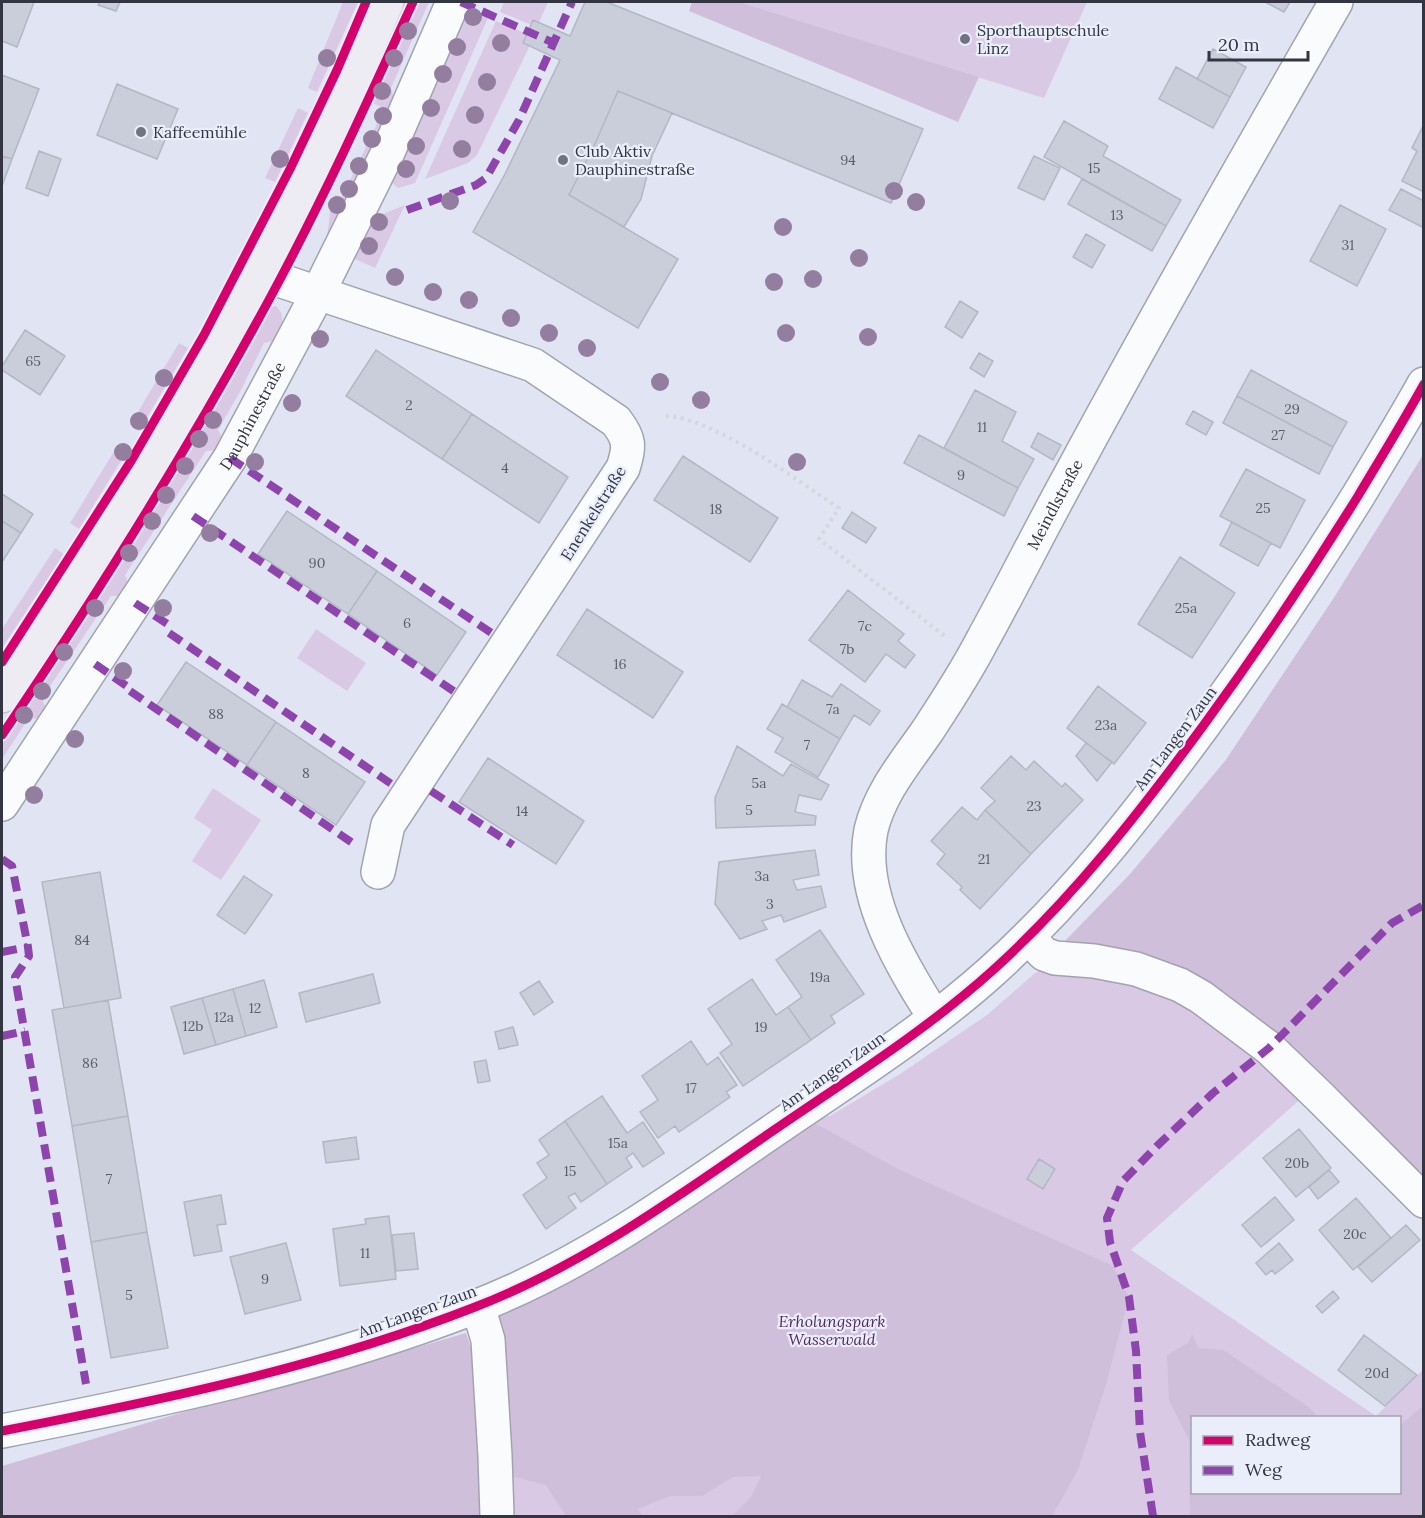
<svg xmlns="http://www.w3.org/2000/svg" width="1425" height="1518" viewBox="0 0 1425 1518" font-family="Lora,serif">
<rect width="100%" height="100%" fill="#e1e4f3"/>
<path fill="#d9c9e5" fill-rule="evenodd" d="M343 2H358L317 92 308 88Z
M415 2H429L391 88 395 103 329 239 327 238 331 205 335 195 342 197 384 109 371 102Z
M504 2H548L537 27 500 12Z
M740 2H1087L1044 98Z
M466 8 488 18 415 183 398 188 390 181Z
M496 21 534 37 477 155 468 163 425 179Z
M298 108 308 113 275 182 265 178Z
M405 205 375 268 351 257 371 219Z
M276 306C288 317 280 328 274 341L264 343 241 390 218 430 224 440 217 450 206 451 125 575 129 585 121 596H111L42 698 46 709 40 719 29 718 2 759V741L143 524 270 307Z
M179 343 188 348 139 431 130 425Z
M118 445 127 451 79 529 70 523Z
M55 548 64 554 2 648V629Z
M316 629 366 663 347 691 297 658Z
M213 788 261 820 221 880 192 861 212 830 194 818Z
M1048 967 1160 984 1305 1095 1131 1250 1376 1416 1423 1370V1516H506L503 1474 809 1120 830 1116 900 1074 987 1015 1035 973ZM1192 1418H1400V1492H1192Z"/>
<path fill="#d0bfdb" d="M692 2H740L979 77 958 122 689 11Z
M1423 455V1186L1247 1011 1063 943 1130 874 1225 761 1333 599Z
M809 1120 898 1169 1113 1266 1129 1297 1107 1381 1078 1470 1052 1516H732L751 1497 761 1476 733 1477 702 1496H670L638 1509 643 1516H566L546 1485 503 1474 496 1307Z
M466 1333 480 1373 482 1516H2V1466L251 1392 292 1384Z
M1192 1334 1198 1348 1223 1350 1310 1408 1318 1417 1192 1418V1492H1400V1425L1423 1406V1516H1190L1189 1440 1169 1400 1167 1355 1188 1343Z"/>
<path fill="#c9ceda" stroke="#b2b8c3" stroke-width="1.5" d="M2 2H34L17 47 2 41Z
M100 2H120L116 11 98 5Z
M585 2H607L923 129 891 203 618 91 594 146 569 195 678 259 638 328 473 232 505 174 560 60 523 43 533 20 570 36Z
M1265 2H1290L1284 12Z
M1213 49 1246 67 1230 97 1197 79Z
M1176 67 1230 97 1213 128 1159 99Z
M2 75 39 89 12 159 2 156Z
M117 84 178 109 157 159 97 135Z
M618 91 672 113 652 156 641 199 624 227 569 195 594 146Z
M1064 121 1108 146 1103 156 1181 200 1166 226 1044 157Z
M1424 124V192L1402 181 1417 151 1412 148Z
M39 151 61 159 48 196 26 188Z
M2 156 12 159 2 186Z
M1034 156 1060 168 1044 200 1018 188Z
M1082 179 1166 226 1152 251 1068 204Z
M1401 189 1424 201V228L1389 210Z
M1340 205 1386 229 1357 286 1310 261Z
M1086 234 1105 245 1092 268 1073 257Z
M960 301 978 312 962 338 945 327Z
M25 330 65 356 40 395 2 370V366Z
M376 350 472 414 442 459 346 396Z
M979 353 993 361 984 377 970 368Z
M1251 370 1347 422 1333 447 1237 396Z
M975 390 1016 412 1002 441 1034 459 1018 488 944 448Z
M1237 396 1333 447 1319 474 1223 423Z
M1193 411 1213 422 1206 435 1186 424Z
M472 414 568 477 539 523 442 459Z
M1038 433 1061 445 1053 460 1031 447Z
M919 435 1018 488 1004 516 904 463Z
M683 456 778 518 750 562 654 500Z
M1246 469 1305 500 1280 548 1220 516Z
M2 494 33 514 21 533 2 521Z
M287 511 377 571 348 614 258 554Z
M852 512 876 528 866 543 842 528Z
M2 521 21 533 2 562Z
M1232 522 1271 543 1258 566 1220 545Z
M1180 557 1235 593 1192 658 1138 624Z
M377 571 466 632 437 675 348 614Z
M848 590 904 634 898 641 915 655 905 668 886 654 865 682 809 640Z
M587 609 683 672 653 718 557 655Z
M186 662 276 722 247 765 157 705Z
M802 680 832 697 841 684 880 711 870 725 854 715 840 739 787 707Z
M1098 686 1146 723 1114 764 1067 728Z
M782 704 840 739 818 777 775 752 783 738 767 729Z
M276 722 365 782 336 825 247 765Z
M1086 743 1112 762 1097 781 1076 756Z
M737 746 783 776 791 764 829 785 821 800 799 795 795 812 816 816 815 825 716 828 715 798Z
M1011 756 1026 770 1034 761 1062 787 1065 783 1083 800 1031 854 985 810 995 801 981 788Z
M488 758 584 821 556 864 459 802Z
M962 807 977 820 985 810 1031 854 980 909 960 890 962 887 937 864 945 854 931 841Z
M815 850 819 875 793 880 797 890 821 886 826 907 784 922 781 915 762 921 767 929 740 939 715 904 719 862Z
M100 872 121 998 64 1008 42 882Z
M244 876 272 895 245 934 217 915Z
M820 930 864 994 831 1016 835 1023 811 1040 788 1007 802 997 776 960Z
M373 974 380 1003 306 1022 299 993Z
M752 979 776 1015 788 1007 811 1040 743 1086 720 1053 732 1044 708 1009Z
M264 980 277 1027 246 1036 233 989Z
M539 981 553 1002 534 1015 520 993Z
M233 989 246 1036 216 1045 202 998Z
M202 998 216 1045 184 1054 171 1007Z
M108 1000 128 1116 72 1126 52 1010Z
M513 1027 518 1045 499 1049 495 1032Z
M691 1041 707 1065 718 1057 737 1085 726 1092 730 1097 679 1132 675 1126 658 1138 640 1112 658 1100 642 1076Z
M486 1060 490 1081 478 1083 474 1062Z
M602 1096 627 1133 643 1122 664 1153 643 1167 633 1153 626 1158 632 1167 607 1184 565 1121Z
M128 1116 147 1232 91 1242 72 1126Z
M565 1121 607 1184 581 1202 575 1193 568 1197 576 1208 546 1229 523 1195 547 1178 537 1163 549 1155 539 1140Z
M1299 1129 1331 1168 1296 1197 1263 1158Z
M356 1137 359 1159 326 1163 323 1142Z
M1039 1159 1055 1169 1043 1189 1027 1179Z
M1329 1170 1339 1182 1318 1199 1309 1187Z
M221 1195 226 1224 217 1225 222 1251 194 1256 184 1202Z
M1275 1197 1294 1220 1261 1247 1242 1225Z
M1356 1198 1391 1238 1353 1270 1319 1230Z
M389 1216 396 1279 340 1286 333 1229 366 1224 365 1219Z
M1406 1225 1420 1240 1372 1282 1358 1267Z
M147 1232 168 1348 111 1358 91 1242Z
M414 1233 418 1269 396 1271 392 1235Z
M286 1243 301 1300 245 1314 230 1257Z
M1279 1243 1293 1260 1275 1274 1272 1270 1266 1275 1256 1263Z
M1333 1291 1339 1298 1322 1313 1316 1306Z
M1364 1335 1417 1375 1385 1406 1338 1370Z"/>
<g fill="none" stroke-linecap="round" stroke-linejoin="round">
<g stroke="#a1a3b0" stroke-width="36">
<g id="minor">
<path d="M261 271 279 280 533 365 616 421C630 439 630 447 623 468L388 825 378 872"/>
<path id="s1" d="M2 804 230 458 318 293 388 152 453 2"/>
<path d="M1028 937 1044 954 1055 958 1094 961 1136 969 1180 985 1201 997 1269 1048 1319 1096 1424 1201"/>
<path id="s2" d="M935 1018C902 966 858 895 871 830 880 792 906 762 928 730 947 701 966 672 982 641 1013 585 1041 528 1072 472 1157 314 1247 157 1336 2"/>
<path d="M478 1306 488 1340 495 1456 497 1516"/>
<path d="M2 1431C162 1400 322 1367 475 1307 579 1267 670 1202 761 1139 839 1085 922 1034 992 971 1073 898 1139 813 1203 726 1258 651 1309 575 1358 496 1380 459 1403 422 1424 384"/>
</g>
</g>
<g stroke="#c0c2ca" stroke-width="36">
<path id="major" d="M2 696C77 579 154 463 223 342 285 232 338 117 387 2"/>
</g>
<path stroke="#d6d7db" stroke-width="4" stroke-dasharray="3 4.5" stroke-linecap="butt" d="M666 416C717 419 796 480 839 508L819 539 946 637"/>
<use href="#minor" stroke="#fafbfd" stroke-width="33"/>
<use href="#major" stroke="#ececf2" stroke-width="33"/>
<path stroke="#8e44ad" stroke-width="8" stroke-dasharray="15 8" stroke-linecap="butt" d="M461 2 554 43
M407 210 476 185 486 178 519 120 572 2
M230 458 493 634
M193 516 455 692
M135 603 172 627
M169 633 393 785
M95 664 131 689
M130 691 354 844
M431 791 513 845
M2 859 12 866 28 947 29 956 15 977 86 1384
M2 952 28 947
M2 1036 25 1031
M1153 1516 1140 1432 1136 1351 1129 1297 1110 1242 1107 1218 1123 1181 1157 1146 1213 1093 1269 1048 1392 923 1424 905"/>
<g stroke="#eaeefb" stroke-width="13">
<path id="cycleway" d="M2 662 131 461 204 335 290 169 337 70 366 2
M2 735C101 589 195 439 278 283 327 191 370 96 413 2
M2 1431C162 1400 322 1367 475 1307 579 1267 670 1202 761 1139 839 1085 922 1034 992 971 1073 898 1139 813 1203 726 1258 651 1309 575 1358 496 1380 459 1403 422 1424 384"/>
</g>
<use href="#cycleway" stroke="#d6006c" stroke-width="9"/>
</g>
<g fill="#947ea0">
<circle cx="473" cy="17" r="9"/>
<circle cx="408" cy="31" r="9"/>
<circle cx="501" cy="43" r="9"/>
<circle cx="457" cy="47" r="9"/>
<circle cx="327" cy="58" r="9"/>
<circle cx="394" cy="58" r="9"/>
<circle cx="443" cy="74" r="9"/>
<circle cx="487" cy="82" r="9"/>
<circle cx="382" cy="91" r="9"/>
<circle cx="431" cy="108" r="9"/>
<circle cx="475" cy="115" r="9"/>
<circle cx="383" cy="116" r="9"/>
<circle cx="372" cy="139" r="9"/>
<circle cx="416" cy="146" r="9"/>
<circle cx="462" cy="149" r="9"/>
<circle cx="280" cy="159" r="9"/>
<circle cx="359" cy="166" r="9"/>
<circle cx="406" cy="169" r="9"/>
<circle cx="349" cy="189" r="9"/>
<circle cx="894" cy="191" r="9"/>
<circle cx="450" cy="201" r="9"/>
<circle cx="916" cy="202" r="9"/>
<circle cx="337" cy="205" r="9"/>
<circle cx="379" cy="222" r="9"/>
<circle cx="783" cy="227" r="9"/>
<circle cx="369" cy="246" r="9"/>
<circle cx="859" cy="258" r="9"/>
<circle cx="395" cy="277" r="9"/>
<circle cx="813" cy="279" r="9"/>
<circle cx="774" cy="282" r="9"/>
<circle cx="433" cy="292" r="9"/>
<circle cx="469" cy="300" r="9"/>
<circle cx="511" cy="318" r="9"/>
<circle cx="549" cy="333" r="9"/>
<circle cx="786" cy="333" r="9"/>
<circle cx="868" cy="337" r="9"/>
<circle cx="320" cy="339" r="9"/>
<circle cx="587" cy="348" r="9"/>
<circle cx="164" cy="378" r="9"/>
<circle cx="660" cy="382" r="9"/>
<circle cx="701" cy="400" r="9"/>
<circle cx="292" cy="403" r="9"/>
<circle cx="213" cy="420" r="9"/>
<circle cx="139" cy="421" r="9"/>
<circle cx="199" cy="439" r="9"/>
<circle cx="123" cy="452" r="9"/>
<circle cx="255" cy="462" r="9"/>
<circle cx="797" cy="462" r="9"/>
<circle cx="185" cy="466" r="9"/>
<circle cx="166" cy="495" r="9"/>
<circle cx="152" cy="521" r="9"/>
<circle cx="210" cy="533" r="9"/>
<circle cx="129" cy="553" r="9"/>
<circle cx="95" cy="608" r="9"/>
<circle cx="163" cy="608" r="9"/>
<circle cx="64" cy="652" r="9"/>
<circle cx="123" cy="671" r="9"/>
<circle cx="42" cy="691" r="9"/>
<circle cx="24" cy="715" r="9"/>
<circle cx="75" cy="739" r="9"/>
<circle cx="34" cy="795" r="9"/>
</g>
<g fill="#707380" stroke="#eaeefb" stroke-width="2">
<circle cx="965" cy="39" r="6"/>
<circle cx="141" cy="132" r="6"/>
<circle cx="563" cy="160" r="6"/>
</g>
<g text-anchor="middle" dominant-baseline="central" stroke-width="4.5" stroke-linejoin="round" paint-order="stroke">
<g font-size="14" fill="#5b5e6a">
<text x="848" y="160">94</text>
<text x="1094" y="168">15</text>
<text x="1117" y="215">13</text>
<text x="1348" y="245">31</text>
<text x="33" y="361">65</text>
<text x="409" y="405">2</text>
<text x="1292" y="409">29</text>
<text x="982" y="427">11</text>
<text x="1278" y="435">27</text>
<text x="505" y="468">4</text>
<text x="961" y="475">9</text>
<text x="1263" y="508">25</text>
<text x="716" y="509">18</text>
<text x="317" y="563">90</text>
<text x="1186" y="608">25a</text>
<text x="407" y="623">6</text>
<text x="865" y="626">7c</text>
<text x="847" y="649">7b</text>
<text x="620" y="664">16</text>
<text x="833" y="709">7a</text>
<text x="216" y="714">88</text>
<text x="1106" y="725">23a</text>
<text x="807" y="745">7</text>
<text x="306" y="773">8</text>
<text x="759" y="783">5a</text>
<text x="1034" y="806">23</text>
<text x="749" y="810">5</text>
<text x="522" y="811">14</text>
<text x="984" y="859">21</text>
<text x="762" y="876">3a</text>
<text x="770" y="904">3</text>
<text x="82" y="940">84</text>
<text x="820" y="977">19a</text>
<text x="255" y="1008">12</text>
<text x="224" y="1017">12a</text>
<text x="193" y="1026">12b</text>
<text x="761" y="1027">19</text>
<text x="90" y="1063">86</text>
<text x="691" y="1088">17</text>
<text x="618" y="1143">15a</text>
<text x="1297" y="1163">20b</text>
<text x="570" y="1171">15</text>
<text x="109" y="1179">7</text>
<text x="1355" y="1234">20c</text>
<text x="365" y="1253">11</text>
<text x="265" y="1279">9</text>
<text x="129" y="1295">5</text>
<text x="1377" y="1373">20d</text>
</g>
<g font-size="16" fill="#333642" stroke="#eaeefb" text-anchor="start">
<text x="977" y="30">Sporthauptschule<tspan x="977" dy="18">Linz</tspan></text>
<text x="153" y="132">Kaffeemühle</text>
<text x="575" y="151">Club Aktiv<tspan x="575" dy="18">Dauphinestraße</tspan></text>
</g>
<g font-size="16" fill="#333642" stroke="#eaeefb">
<text stroke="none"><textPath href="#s1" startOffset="462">Dauphinestraße</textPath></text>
<text stroke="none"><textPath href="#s2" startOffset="578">Meindlstraße</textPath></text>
<text transform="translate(593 513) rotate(-58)">Enenkelstraße</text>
<text transform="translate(1175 738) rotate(-53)">Am Langen Zaun</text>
<text transform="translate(832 1071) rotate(-35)">Am Langen Zaun</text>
<text transform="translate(417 1311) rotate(-20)">Am Langen Zaun</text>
</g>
<g font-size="16" font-style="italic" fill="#552a5c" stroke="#eaeefb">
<text x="832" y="1321">Erholungspark<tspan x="832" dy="18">Wasserwald</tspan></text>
</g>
</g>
<rect width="1425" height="1518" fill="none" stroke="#333642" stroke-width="6"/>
<rect x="1191" y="1416" width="210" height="78" fill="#eaeefb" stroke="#a1a4b1" stroke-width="1.5"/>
<rect x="1203" y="1436" width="30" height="9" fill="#d6006c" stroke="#a1a4b1" stroke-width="1.5"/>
<text x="1245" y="1446" font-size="18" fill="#333642">Radweg</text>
<rect x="1203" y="1466" width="30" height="9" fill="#8e44ad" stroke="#a1a4b1" stroke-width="1.5"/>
<text x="1245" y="1476" font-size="18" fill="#333642">Weg</text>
<path d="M1209 51v9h99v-9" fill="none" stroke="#333642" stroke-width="3"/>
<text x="1218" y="51" font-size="18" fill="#333642" stroke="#eaeefb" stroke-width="4.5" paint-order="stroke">20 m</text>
</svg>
